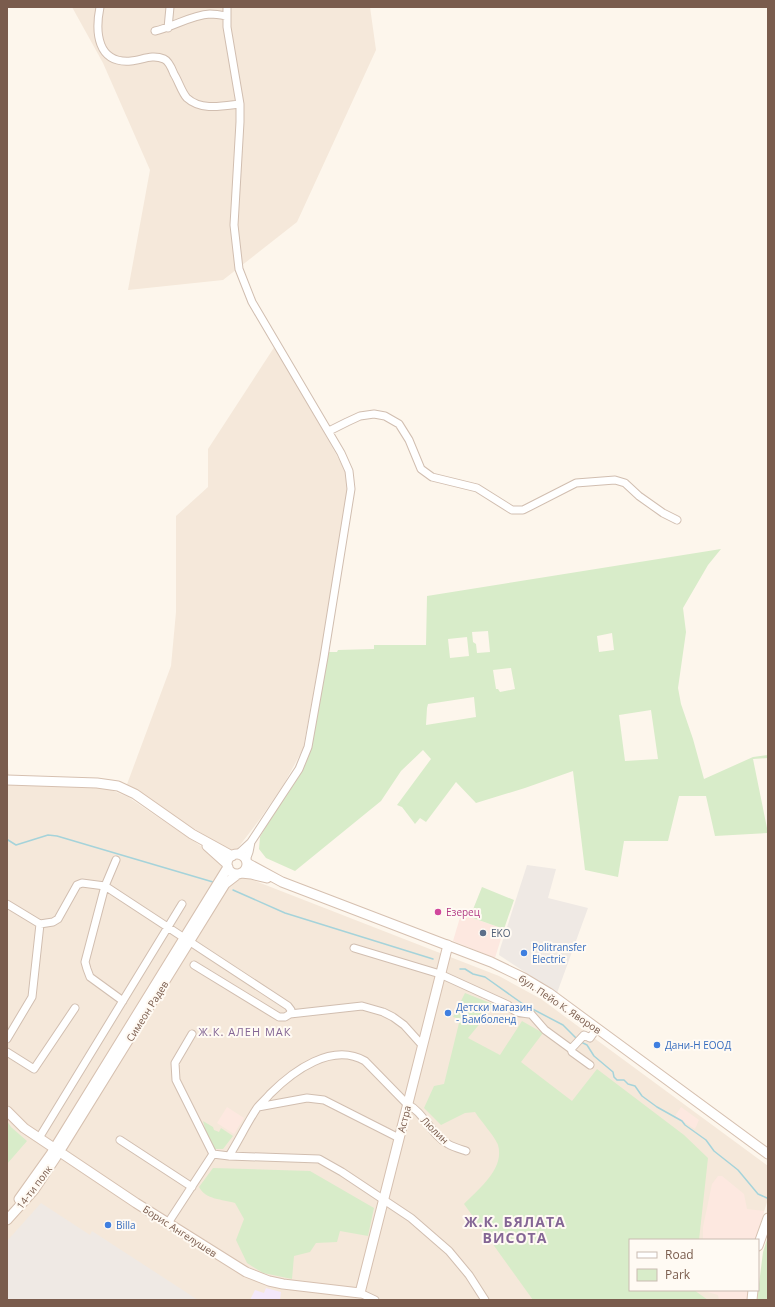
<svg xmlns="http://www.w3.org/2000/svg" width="775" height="1307" viewBox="0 0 775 1307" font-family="'Open Sans',sans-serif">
<rect width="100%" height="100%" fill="#fdf6ec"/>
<path fill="#f5e8da" d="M72 7H370L376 50 297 222 223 280 128 290 150 170 103 63Z
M275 346 345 470 348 486 335 576 303 749 284 784 260 819 234 853 126 787 171 666 176 612V516L208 487V449Z
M7 750 9 780 104 787 128 797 250 879 499 976 541 999 768 1166V1199L755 1240H630V1290H748V1300H7Z"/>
<path fill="#fde8e0" d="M461 914 504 929 495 958 453 941Z
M227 1107 244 1118 234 1134 217 1123Z
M681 1107 699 1120 695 1129 675 1116Z
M718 1176H722L744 1194 747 1209 764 1211 755 1240H703V1227L712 1184Z
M704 1290H748V1300H719L718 1295 704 1291Z"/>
<path fill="#efe9e4" d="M527 865 556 869 548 898 588 908 557 993 499 955 500 949Z
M41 1203 90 1235 92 1231 198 1300H7V1241Z"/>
<path fill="#f3e8fa" d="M266 1288 281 1292 280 1300H250L255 1290 264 1293Z"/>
<path fill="#d8ecc9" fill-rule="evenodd" d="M721 549 708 565 683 608 686 632 678 688 681 704 693 739 704 779 753 757 768 755V758L753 759 768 833 715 836 706 796H679L668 841H624L618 877 585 870 573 771 525 788 476 803 456 782 426 822 420 818 415 824 402 807 397 805 431 759 423 750 401 771 381 801 295 871 266 858 259 849 260 837 276 808 302 770 309 754 313 739 318 704 329 652H337L338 650 374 649V645H426L427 596ZM488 631 490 652 477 653 476 644 473 642 472 632ZM612 633 614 650 599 652 597 636ZM467 637 469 656 450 658 448 639ZM511 668 515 689 500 692 498 689H496L493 670ZM474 697 476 717 426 725 427 708 428 704ZM651 710 658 759 625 761 619 715Z
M482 887 514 900 504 929 470 917Z
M465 993 495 1005 468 1038 500 1055 522 1021 543 1033 521 1062 572 1101 597 1069 684 1135 708 1158 699 1240H630V1290H694L708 1300H533L464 1204C478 1189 505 1169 498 1145 496 1138 480 1120 475 1112L465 1113 441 1125 424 1108 434 1086 444 1084 460 1019 453 1017Z
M7 1121 11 1127 27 1141 7 1164Z
M203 1121 213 1127 214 1130 219 1132 221 1128 233 1136 223 1149H213L207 1136Z
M213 1168 310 1171 374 1208 368 1236 340 1231 337 1242 316 1243 310 1252 294 1256 292 1279 263 1273 247 1263 236 1240 244 1219 235 1203C222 1199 206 1200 199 1187Z
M768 1236V1300H757L763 1252Z"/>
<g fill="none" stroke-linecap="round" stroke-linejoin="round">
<path stroke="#a5d3da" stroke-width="1.5" d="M8 840 16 845 48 835 57 836 213 882
M233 890 285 913 433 959
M460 969H465L473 974 485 977 523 1004 563 1025 577 1039
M581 1042 587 1045 594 1056 613 1072 614 1077 617 1080H624L628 1084 635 1086 642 1096 657 1107 682 1121 685 1125 706 1140 714 1151 738 1170 758 1194 767 1198"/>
<g stroke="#d1beb0" stroke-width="9">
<path id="street" d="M100 7C95 32 97 64 131 61 142 60 152 54 164 59 169 61 172 69 174 74 178 80 182 93 187 98 201 111 223 106 240 104
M227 7V27L240 104V122L234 225 239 269 252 302 341 453 349 471 351 489 324 657 308 747 299 769 251 842 238 854
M168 28 170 7
M155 31C173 27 191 15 210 14 215 14 221 15 226 16
M329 431 347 422 360 416 374 414 385 416 399 424 409 440 421 469 432 477 477 488 512 510H523L576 483 615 480 625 483 639 496 663 513 677 520
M116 860 105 886 85 962 87 969 90 977 123 1001
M246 860 249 852 251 842
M7 904 40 924 53 922 58 919 77 885 82 883 105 886 288 1006 291 1010 290 1014 285 1017H279L194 965
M354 948 440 974 508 1005C516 1014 520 1013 531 1014L545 1030 571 1049 572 1052 590 1065
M290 1014 362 1006 383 1012 393 1017 404 1025 422 1045
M192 1034 175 1063 176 1080 213 1154
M7 1039 32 997 40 924
M571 1049 584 1035 590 1038 597 1028
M7 1052 34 1069 75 1008
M258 1107 307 1098 324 1100 399 1138
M39 1138 182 904
M120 1140 192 1187
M213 1154 229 1156 319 1159 342 1172 411 1218 449 1251 469 1275 485 1300
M229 1156C239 1140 247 1123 257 1108 261 1103 266 1099 270 1094 293 1071 332 1042 365 1061L407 1104C424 1112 431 1135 448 1144 453 1147 460 1149 466 1151
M168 1223 213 1154
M360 1293 375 1300"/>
</g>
<g stroke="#d6c0b0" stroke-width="11">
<path id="secondary" d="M7 780 97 783 118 786 135 794 192 834 232 856
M207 846 227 864
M227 864a10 10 0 1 1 20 0a10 10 0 1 1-20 0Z
M247 863 282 882 491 962 524 978 549 993 768 1154
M241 873 251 874 267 878
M7 1111 24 1128 39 1138 136 1203 246 1272 269 1281 283 1284 360 1293 448 945
M19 1199 51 1154 228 867
M7 1220 34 1190 56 1157 225 884 238 874
M758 1246 768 1218
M752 1300 753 1290"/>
</g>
<use href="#street" stroke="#fff" stroke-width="7"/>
<use href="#secondary" stroke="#fff" stroke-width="9"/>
</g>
<circle fill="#d1479c" stroke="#fffaf3" stroke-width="1.5" cx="438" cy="912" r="4"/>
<circle fill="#5c6f8a" stroke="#fffaf3" stroke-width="1.5" cx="483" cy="933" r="4"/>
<g fill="#3f7fe0" stroke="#fffaf3" stroke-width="1.5">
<circle cx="524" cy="953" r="4"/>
<circle cx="448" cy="1013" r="4"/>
<circle cx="657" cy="1045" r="4"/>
<circle cx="108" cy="1225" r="4"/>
</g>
<g text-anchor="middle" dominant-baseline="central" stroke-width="4" stroke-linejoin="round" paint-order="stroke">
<g font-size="10" fill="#b23c85" stroke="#fffaf3" text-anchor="start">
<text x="446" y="912">Езерец</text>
</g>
<g font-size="10" fill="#4e5e75" stroke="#fffaf3" text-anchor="start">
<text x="491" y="933">EKO</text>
</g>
<g font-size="10" fill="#366cbe" stroke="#fffaf3" text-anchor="start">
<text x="532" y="947">Politransfer<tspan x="532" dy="12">Electric</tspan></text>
<text x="456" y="1007">Детски магазин<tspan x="456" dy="12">- Бамболенд</tspan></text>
<text x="665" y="1045">Дани-Н ЕООД</text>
<text x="116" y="1225">Billa</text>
</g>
<g font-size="10" fill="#7a5c4d" stroke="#fffaf3">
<text transform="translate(560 1004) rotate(34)">бул. Пейо К. Яворов</text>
<text transform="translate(147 1011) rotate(-58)">Симеон Радев</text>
<text transform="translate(404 1119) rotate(-76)">Астра</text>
<text transform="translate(435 1130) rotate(45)">Люлин</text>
<text transform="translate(34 1187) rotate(-53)">14-ти полк</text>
<text transform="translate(180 1231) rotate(33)">Борис Ангелушев</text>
</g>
<g font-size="11" letter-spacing="1" fill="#846695" stroke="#fffaf3">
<text x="245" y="1031">Ж.К. АЛЕН МАК</text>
</g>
<g font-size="14" font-weight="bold" letter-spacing="1" fill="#846695" stroke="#fffaf3">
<text x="515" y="1221">Ж.К. БЯЛАТА<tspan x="515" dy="16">ВИСОТА</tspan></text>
</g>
</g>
<rect width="775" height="1307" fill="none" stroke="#7a5c4d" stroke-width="16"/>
<rect x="629" y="1239" width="130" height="52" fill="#fffaf3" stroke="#cabbb1"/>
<rect x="637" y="1252" width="20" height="6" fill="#ffffff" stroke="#cabbb1"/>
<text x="665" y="1259" font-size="12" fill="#7a5c4d">Road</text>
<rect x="637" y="1269" width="20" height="12" fill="#d8ecc9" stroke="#cabbb1"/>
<text x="665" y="1279" font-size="12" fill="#7a5c4d">Park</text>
</svg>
